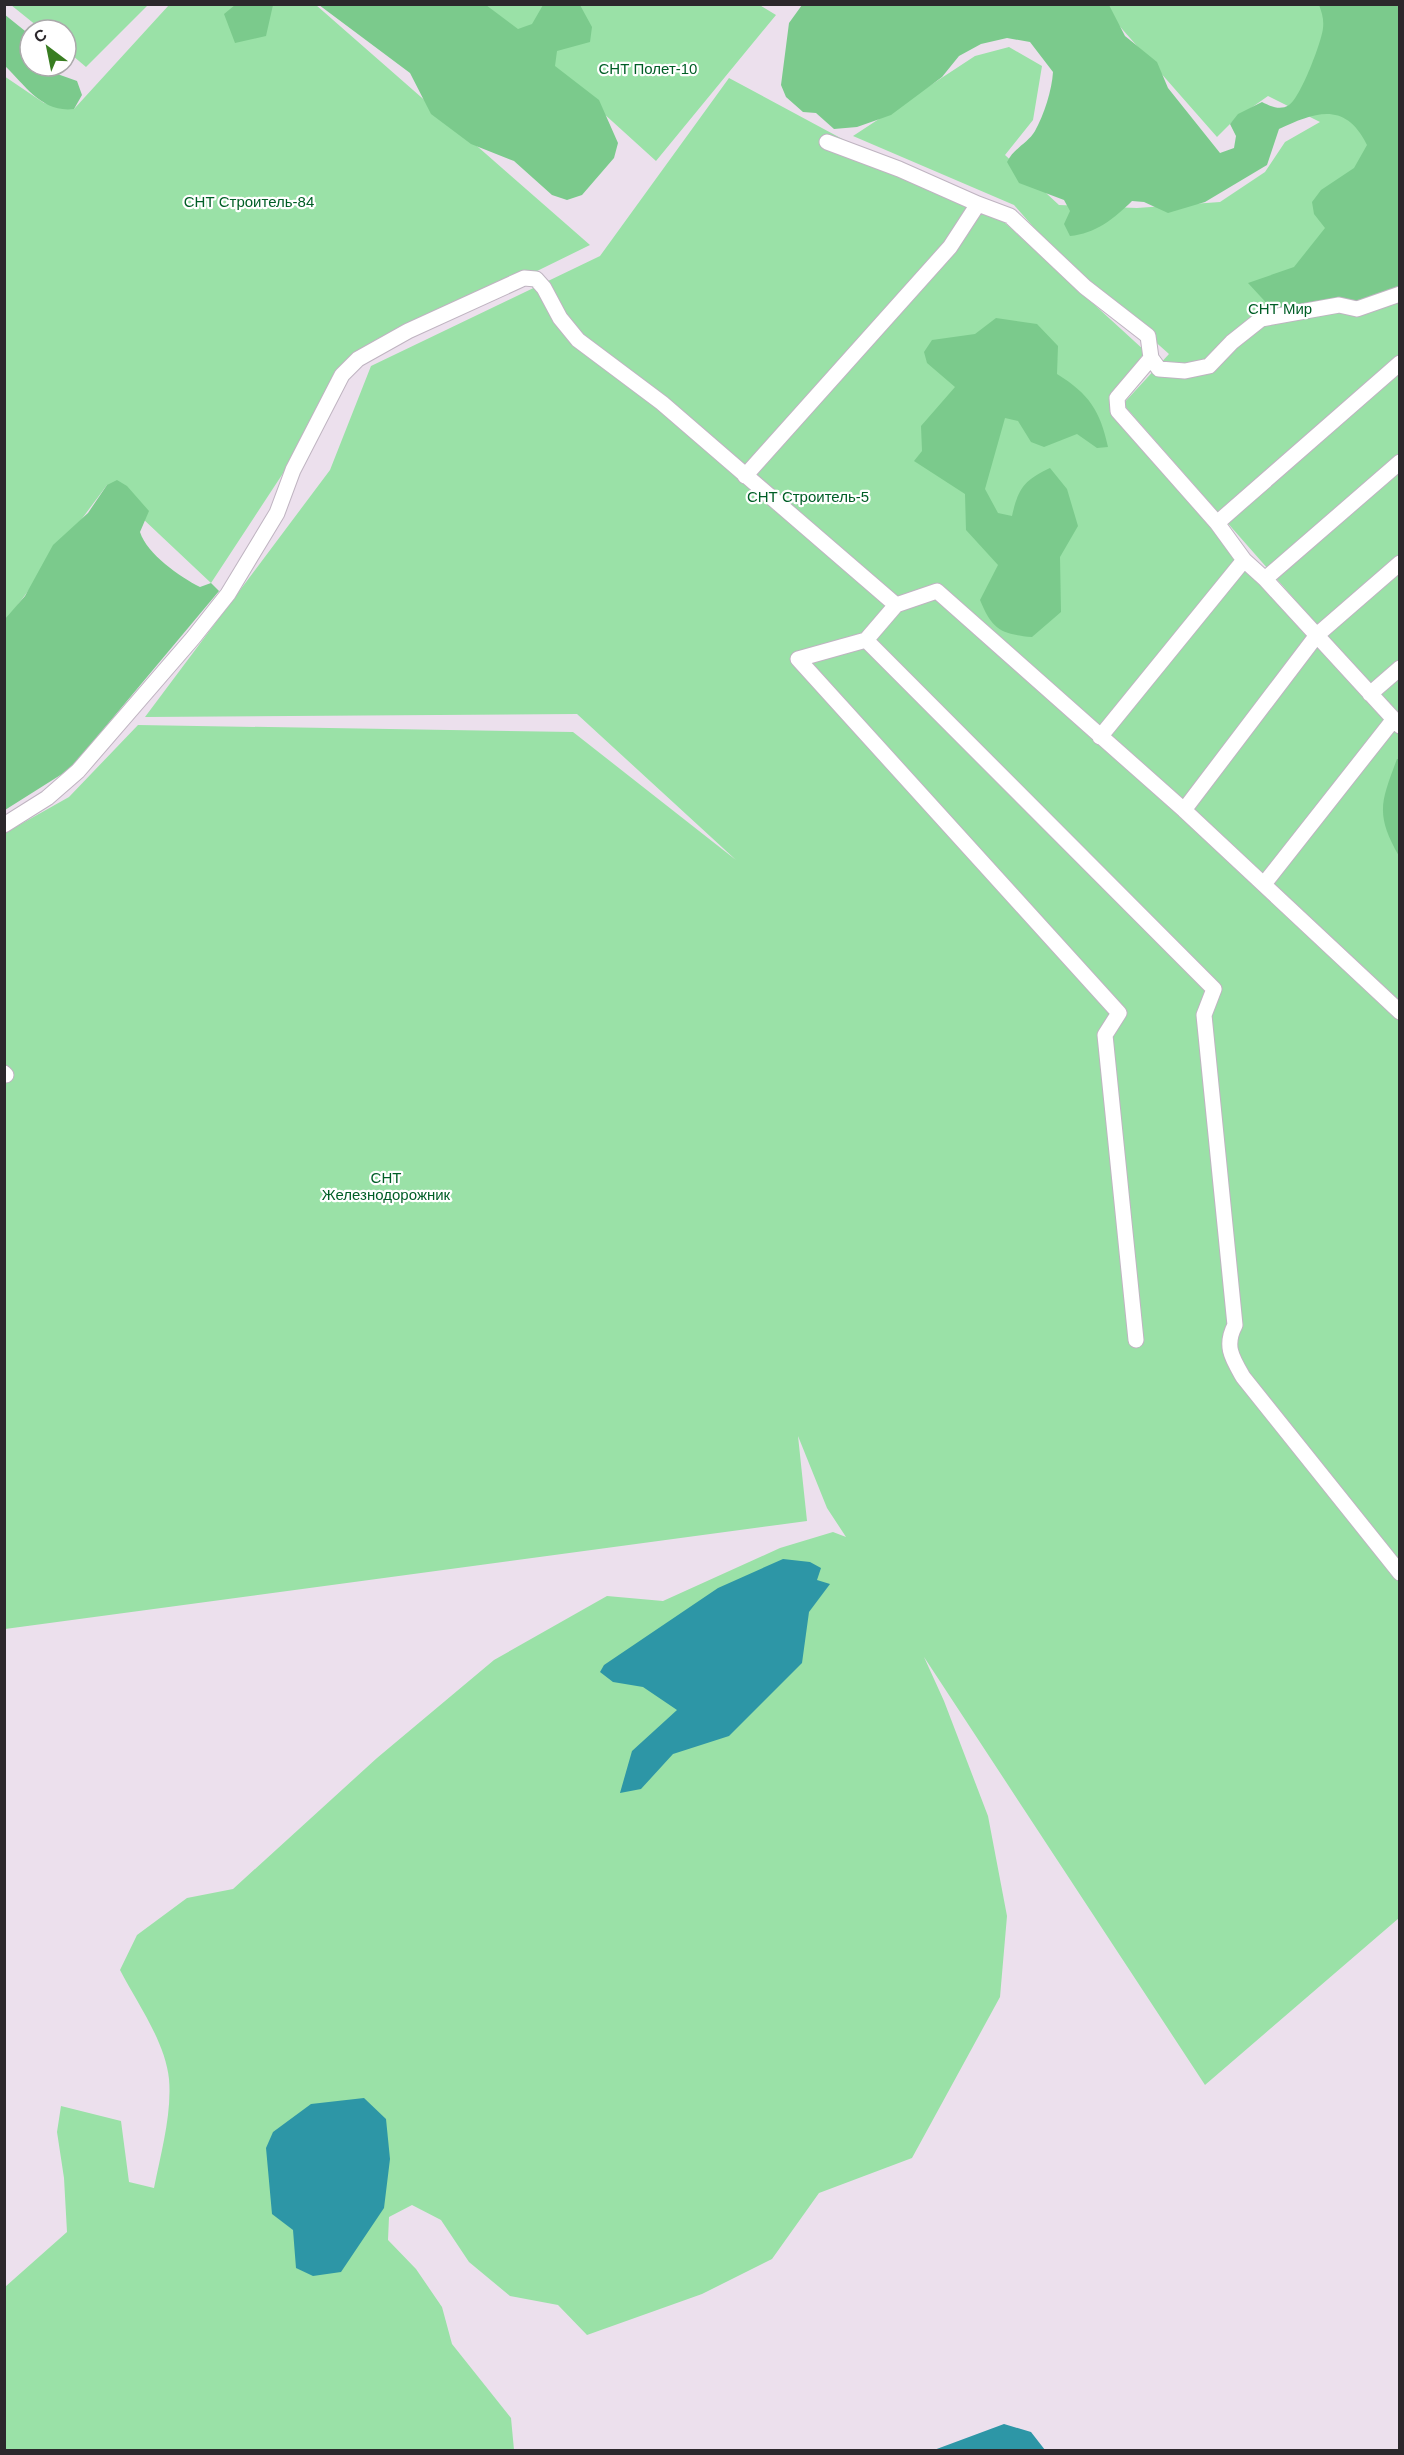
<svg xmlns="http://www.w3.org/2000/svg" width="1404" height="2455" viewBox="0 0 1404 2455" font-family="Arial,sans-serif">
<rect width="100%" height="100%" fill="#ece0ed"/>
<path fill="#9ae1a7" d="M758 4 776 15 656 161 484 5Z
M11 5H148L86 67 66 50V30H42Z
M169 5H316L590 245 358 359 211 583 107 485 5 622 4 76 44 103 74 109Z
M1101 5H1374L1399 30V718L1123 404 1169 354 1058 255 1014 205 853 136 975 56 1009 47 1042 66 1033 120 1005 155 1059 205 1137 208 1220 202 1265 172 1285 142 1320 122 1268 96 1234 120 1217 137Z
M729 78 965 205 1004 222 1145 351 1111 404 1230 552 1399 734V1918L1205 2085 924 1657 944 1701 988 1816 1007 1916 1000 1997 912 2158 819 2193 772 2259 702 2294 587 2335 558 2305 510 2296 469 2262 441 2220 412 2205 389 2217 388 2240 416 2269 442 2307 452 2344 511 2418 514 2450H5V2287L67 2232 64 2178 57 2132 61 2106 121 2121 129 2182 154 2188C161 2153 172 2114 169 2079 165 2041 137 2003 120 1970L137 1935 187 1898 233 1889 377 1758 494 1660 607 1596 663 1601 780 1548 833 1532 846 1537 827 1508 798 1436 807 1521 5 1629V833L69 797 138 725 573 732 736 860 577 714 145 717 330 470 371 366 600 256Z"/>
<path fill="#7bca8c" d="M235 5H273L266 36 235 43 224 14Z
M319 5H486L518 29 532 24 543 5H580L592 27 590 42 557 51 555 66 599 100 618 143 614 158 582 195 567 200 552 195 514 161 471 144 431 114 410 73Z
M802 5H1109L1125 36 1157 62 1168 88 1220 153 1234 148 1236 136 1230 124 1238 114 1262 102C1270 106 1280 111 1289 105 1300 99 1322 41 1323 28 1324 19 1322 13 1319 5H1399V286C1376 305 1305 307 1273 310L1248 283 1294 267 1325 228 1314 214 1312 202 1321 190 1354 168 1367 145C1345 101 1316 112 1279 129L1267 165 1205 202 1168 213 1144 202 1132 201C1115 218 1095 234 1070 236L1064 224 1070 211 1064 200 1019 183 1007 162C1014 148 1028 143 1035 131 1044 115 1052 90 1053 72L1030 42 1007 38 981 44 959 56 942 77 891 115 857 127 834 129 816 113 803 112 786 97 781 85 789 23Z
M4 14 30 35V66H47L49 71 77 81 82 95 74 109C42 113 26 86 5 66Z
M996 318 1037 324 1058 346 1057 374C1089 394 1100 410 1108 447L1097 448 1077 434 1044 447 1031 442 1018 421 1005 418 985 489 998 513 1012 516C1018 489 1024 480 1050 468L1067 489 1078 526 1060 557 1061 612 1032 637C1000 634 992 629 980 600L998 565 966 530 965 494 914 461 922 451 921 426 955 387 927 363 924 352 932 340 975 334Z
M117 480 127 486 149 511 140 532C147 554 180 577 200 587L211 583 219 591 70 769 5 810V619L25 596 53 545 88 513 107 485Z
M1397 759H1400L1399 856C1375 814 1381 802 1397 759Z"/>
<path fill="#2d96a6" d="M783 1559 810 1562 821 1568 817 1580 830 1584 809 1612 802 1663 729 1736 673 1754 641 1789 620 1793 632 1751 677 1710 643 1687 613 1682 600 1672 604 1665 718 1588Z
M364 2098 386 2119 390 2159 384 2208 341 2272 313 2276 296 2268 293 2230 272 2214 266 2148 273 2132 311 2104Z
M1004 2424 1031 2432 1045 2450H934Z"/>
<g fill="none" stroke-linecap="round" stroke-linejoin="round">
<g stroke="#bfb4c1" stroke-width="17">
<path id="minor" d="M827 142 899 169 978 204
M1151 358 1159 369 1185 371 1209 366 1232 342 1261 319 1339 305 1357 309 1400 294
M745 476 950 247 978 204 1010 216 1085 287 1148 336 1151 358 1117 398 1118 411 1217 523 1244 560 1265 579 1400 726
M1217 523 1400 363
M1265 579 1400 462
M866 640 1214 989 1204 1015 1235 1325C1224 1346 1232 1358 1243 1377L1400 1573
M1370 694 1400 668
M1100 737 1244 560
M1184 810 1317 635 1400 563
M4 825 47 798 78 771 193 638 228 594 277 513 293 470 342 375 358 359 408 331 524 278 536 279 544 288 560 318 578 340 662 403 896 605
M1264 884 1394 719
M4 1073 6 1075
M1136 1340 1105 1035 1119 1013 798 659 866 640 896 605 937 591 1184 810 1400 1012"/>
</g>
<use href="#minor" stroke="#fff" stroke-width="15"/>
</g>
<g text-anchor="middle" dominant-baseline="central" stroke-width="4.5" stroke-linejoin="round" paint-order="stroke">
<g font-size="15" fill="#005e26" stroke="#fff">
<text x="648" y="68">СНТ Полет-10</text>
<text x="249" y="201">СНТ Строитель-84</text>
<text x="1280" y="308">СНТ Мир</text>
<text x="808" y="496">СНТ Строитель-5</text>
<text x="386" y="1177">СНТ<tspan x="386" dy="17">Железнодорожник</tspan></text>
</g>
</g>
<rect width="1404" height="2455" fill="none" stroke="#2c282c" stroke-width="12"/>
<g transform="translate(48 48) rotate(328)"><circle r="28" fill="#ffffff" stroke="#aba9ab" stroke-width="1.5"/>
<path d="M0-4.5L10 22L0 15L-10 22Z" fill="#387d21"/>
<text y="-9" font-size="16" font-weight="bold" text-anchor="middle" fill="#2c282c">С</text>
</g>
</svg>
